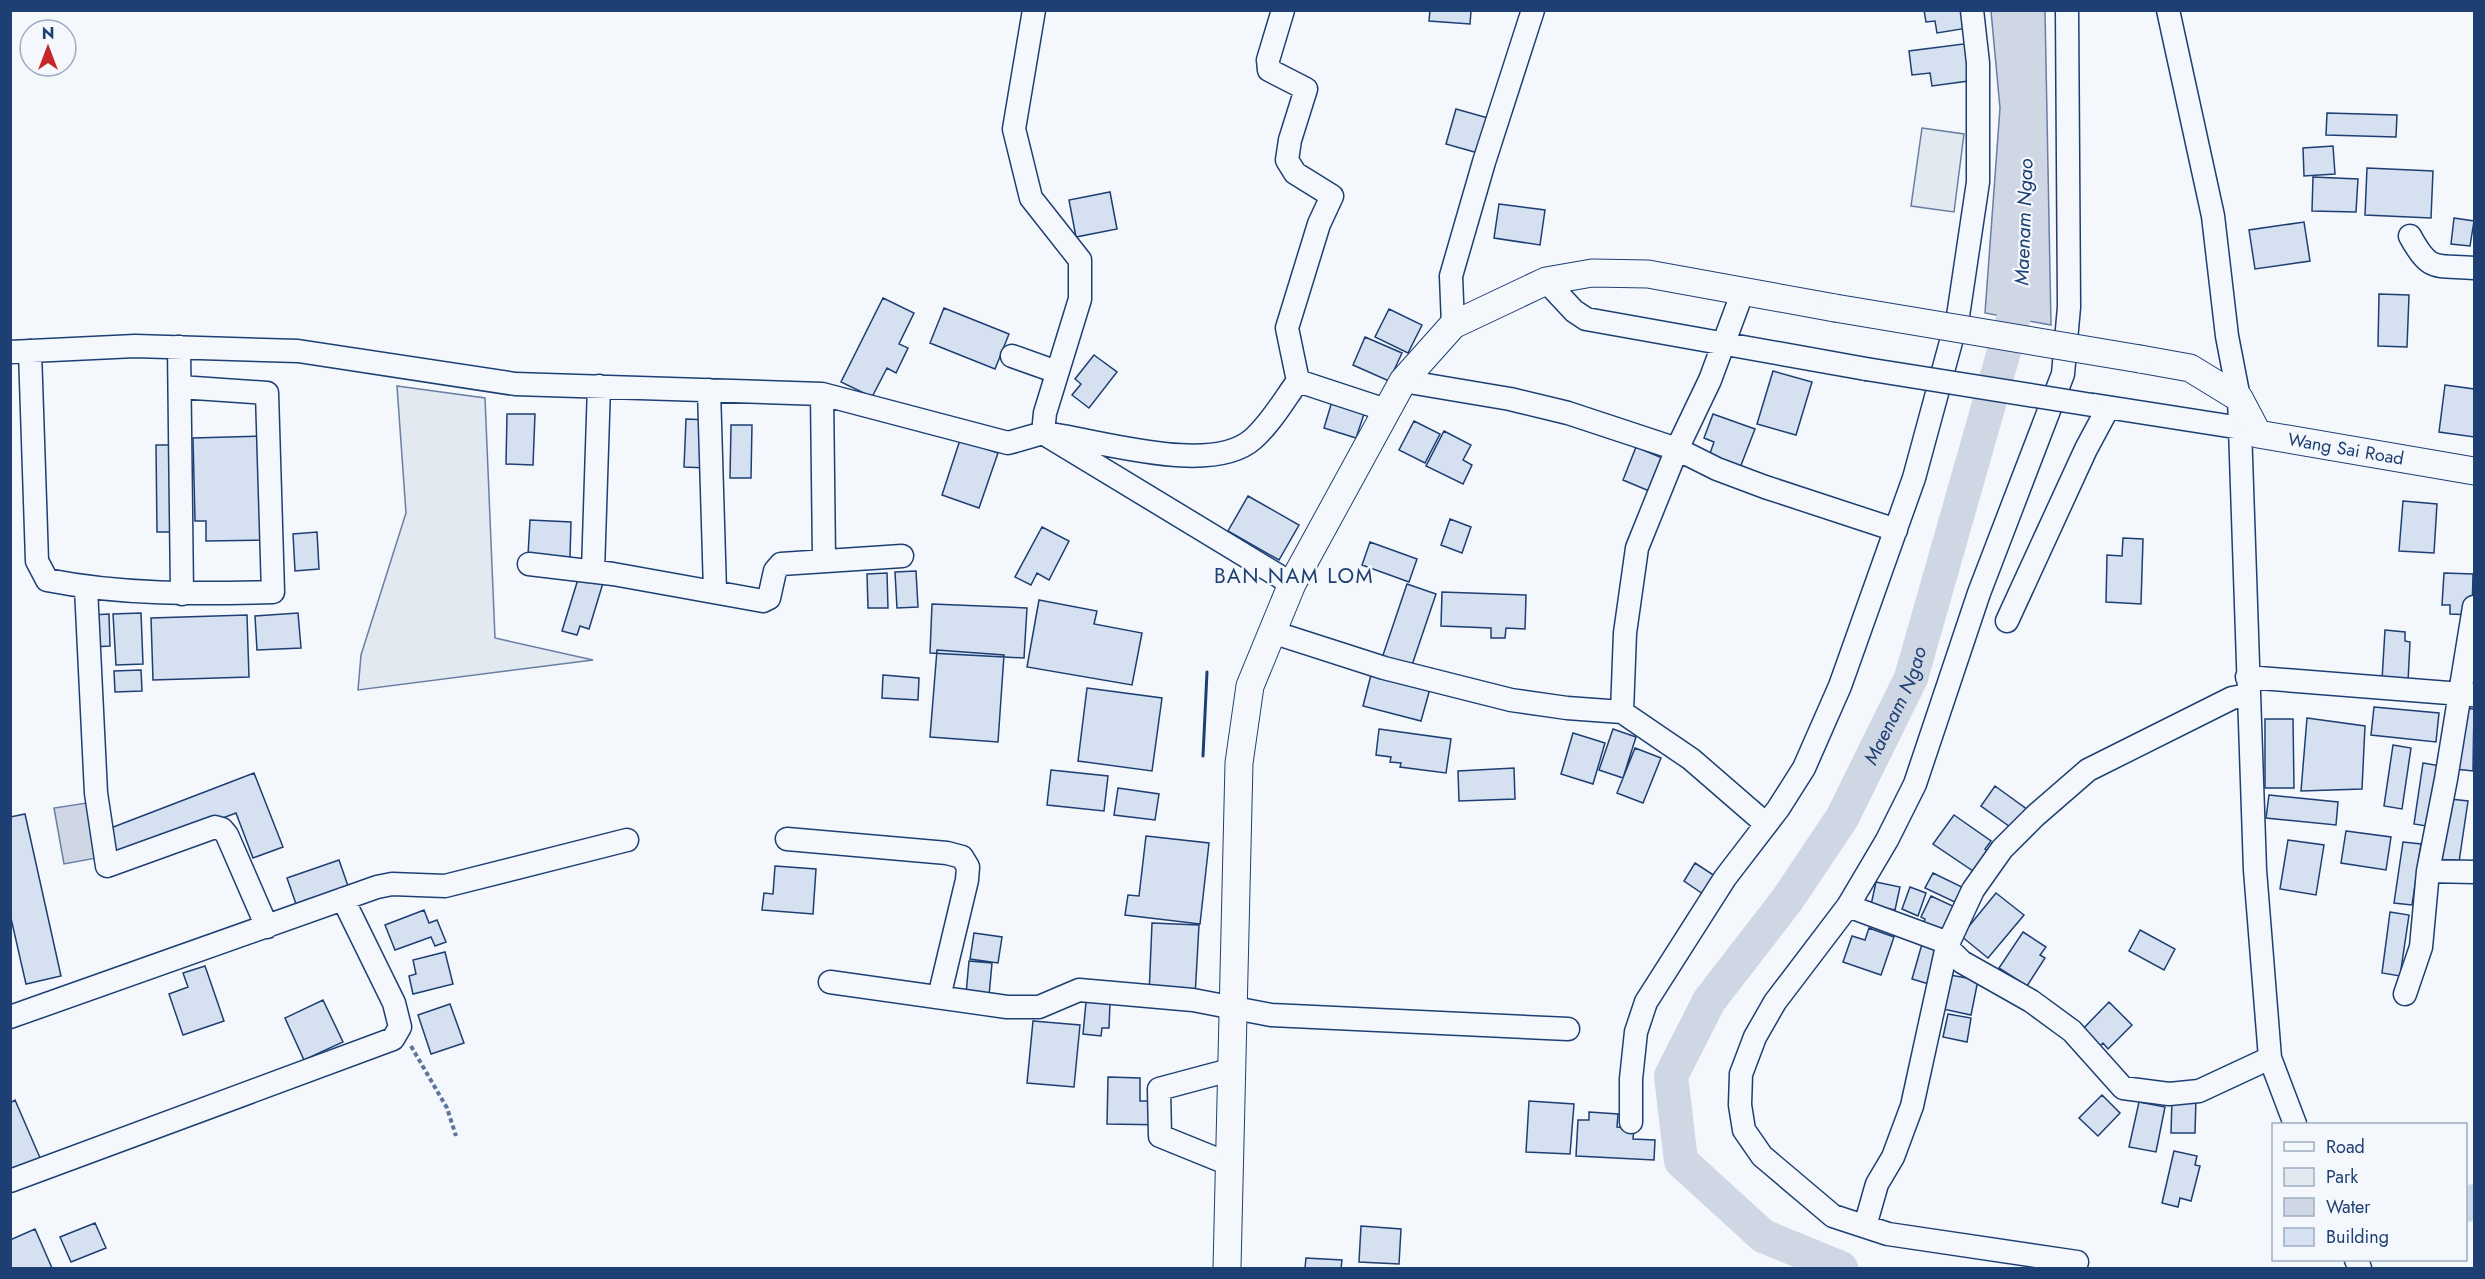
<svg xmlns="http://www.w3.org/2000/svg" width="2485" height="1279" viewBox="0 0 2485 1279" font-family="Jost,sans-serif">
<rect width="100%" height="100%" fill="#f4f7fb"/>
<path fill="#e3e9f0" stroke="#687fa3" stroke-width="1.5" d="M1922 128 1964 134 1954 212 1911 206Z
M397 386 485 398 495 638 593 660 358 690 361 655 406 513Z"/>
<path fill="#cfd7e4" stroke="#687fa3" stroke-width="1.5" d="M1991 11H2045L2051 325 1985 313 2000 108Z
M93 802 102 857 64 864 54 808Z"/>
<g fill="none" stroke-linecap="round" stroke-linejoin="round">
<g stroke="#cfd7e4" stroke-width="34">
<path d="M2466 1205 2474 1201"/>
<path id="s1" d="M1841 1268 1763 1236 1681 1161 1671 1076 1709 1001 1787 900 1842 818 1911 678 2026 274"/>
</g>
</g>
<path fill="#d5e0f0" stroke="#1d3f73" stroke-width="1.5" d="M1430 10H1478L1471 11 1470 24 1429 21Z
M1924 10H1965L1968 28 1937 33 1935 21 1926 22Z
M1971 43 1976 80 1932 86 1930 73 1912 75 1909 51Z
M1456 109 1488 118 1478 153 1446 144Z
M2327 113 2397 115 2396 137 2326 135Z
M2333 146 2335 174 2304 176 2303 148Z
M2367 168 2433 171 2431 218 2365 215Z
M2313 177 2358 179 2356 212 2312 211Z
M1110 192 1117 229 1076 237 1069 200Z
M1499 204 1545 210 1540 245 1494 238Z
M2454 218 2474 221 2470 246 2451 244Z
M2304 222 2310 261 2255 269 2249 230Z
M2379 294 2409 295 2407 347 2378 346Z
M883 298 914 313 899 344 908 348 896 373 887 368 872 397 841 382Z
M944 308 1009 334 995 369 930 343Z
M1389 309 1422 325 1408 353 1375 337Z
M1365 337 1402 353 1389 381 1353 365Z
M1094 355 1117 372 1089 408 1072 395 1081 384 1075 379Z
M1773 371 1812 382 1796 435 1757 424Z
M2445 385 2474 389V437L2439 432Z
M1333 398 1366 408 1356 438 1324 428Z
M507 414H535L533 465 506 464Z
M1713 414 1755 429 1738 473 1707 462 1714 442 1704 438Z
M686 419 709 420 707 468 684 467Z
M1414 421 1440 434 1425 463 1399 450Z
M731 425H752L751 478H730Z
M1444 431 1471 445 1463 460 1472 465 1463 484 1426 466Z
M263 436 265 540 206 541V521H195L193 438Z
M960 440 998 453 979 508 942 495Z
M156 445H175L176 532H157Z
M1636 447 1667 460 1654 493 1623 480Z
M1248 496 1299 525 1279 560 1228 531Z
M2403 501 2437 504 2434 553 2399 551Z
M1450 519 1471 527 1462 553 1441 545Z
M530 520 571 522 570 557 528 555Z
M1042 527 1069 541 1049 580 1037 573 1031 585 1015 577Z
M317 532 319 569 295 571 293 534Z
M2123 538 2143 539 2141 604 2106 602 2107 555 2122 556Z
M1370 542 1417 559 1409 582 1362 565Z
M916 571 918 607 897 608 895 572Z
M887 573 888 608H868L867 574Z
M2444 573 2473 574 2472 615 2450 614V605H2442Z
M579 576 603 583 589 629 580 626 577 635 562 631Z
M1407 584 1436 594 1411 668 1382 658Z
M1442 592 1526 595 1525 629 1506 628 1505 638H1491V628L1441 626Z
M1039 600 1097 611 1094 624 1142 633 1132 685 1027 667Z
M932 604 1027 608 1024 658 930 653Z
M141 613 143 664 116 665 113 614Z
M298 613 301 648 257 650 255 616Z
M109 614 110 646 93 647 92 615Z
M247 615 249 677 153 680 151 618Z
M2385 630 2405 632V641L2410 642 2408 682 2382 680Z
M937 650 1004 655 998 742 930 737Z
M141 670 142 691 115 692 114 671Z
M1372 671 1431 685 1421 721 1363 706Z
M883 675 919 678 918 700 882 698Z
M1087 688 1162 698 1152 771 1078 761Z
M2374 707 2439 713 2436 742 2371 735Z
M2464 708 2474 709 2473 771 2455 769Z
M2307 718 2365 726 2362 789 2301 791Z
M2265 719H2293L2294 788H2265Z
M1379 729 1451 739 1446 773 1400 767 1401 763 1390 762 1391 757 1376 755Z
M1613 729 1636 737 1623 778 1599 770Z
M1573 733 1605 743 1593 784 1561 774Z
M2393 745 2411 748 2402 809 2384 806Z
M1635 748 1661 758 1643 803 1617 793Z
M2423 763 2441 766 2432 827 2414 824Z
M1514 768 1515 799 1459 801 1458 771Z
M1051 770 1108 776 1104 811 1047 805Z
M254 773 283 847 253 858 236 813 114 859 103 831Z
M1995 786 2028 810 2013 829 1981 806Z
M1118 788 1159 794 1155 820 1114 815Z
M2269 795 2338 802 2336 825 2266 818Z
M2450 799 2468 801 2459 862 2441 860Z
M25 814 61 976 26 984 10 914V817Z
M1954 815 1991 841 1985 849 1990 853 1976 873 1933 844Z
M2346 831 2391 837 2386 870 2341 863Z
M1146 836 1209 843 1200 924 1125 915 1128 895 1139 896Z
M2288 840 2324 845 2316 895 2280 889Z
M2403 842 2421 844 2412 905 2394 903Z
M339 860 348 886 296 904 287 878Z
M1695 863 1715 876 1703 894 1684 881Z
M775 866 816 869 813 914 762 910 764 893 773 894Z
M1933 873 1966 889 1959 904 1925 888Z
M1876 882 1900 887 1895 910 1871 905Z
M1910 887 1926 893 1918 916 1902 909Z
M1996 893 2024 915 1988 958 1961 936Z
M1931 896 1957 908 1944 934 1923 924 1925 919 1921 917Z
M424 910 429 923 437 920 446 942 435 946 431 937 395 950 385 925Z
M2390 912 2409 915 2400 976 2382 973Z
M1152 923 1199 925 1195 997 1149 995Z
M1869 928 1894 937 1881 975 1843 962 1852 936 1865 940Z
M2140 930 2175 949 2164 970 2129 951Z
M2023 932 2046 947 2040 955 2045 958 2027 986 1999 968Z
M974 933 1002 937 998 963 970 959Z
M1922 944 1943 951 1932 985 1912 979Z
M445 952 453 984 413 994 409 976 416 974 413 960Z
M969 961 992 963 989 996 966 994Z
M205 966 224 1021 183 1035 169 994 188 987 183 973Z
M1950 975 1978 980 1971 1015 1943 1009Z
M323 1000 343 1042 304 1060 285 1018Z
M1086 1002 1110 1003 1109 1028H1102L1101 1036 1083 1034Z
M2109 1002 2132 1025 2108 1049 2103 1043 2097 1049 2080 1032Z
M450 1004 464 1043 431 1054 418 1015Z
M1948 1014 1971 1018 1967 1042 1943 1037Z
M1033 1021 1080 1025 1074 1087 1027 1083Z
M1108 1077 1140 1078V1101H1169V1125L1107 1124Z
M2102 1095 2120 1113 2098 1136 2079 1118Z
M2172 1098H2196L2195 1133H2171Z
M15 1100 41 1160 10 1173V1103Z
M1529 1101 1574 1104 1570 1154 1526 1152Z
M2139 1102 2165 1107 2156 1152 2129 1147Z
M1589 1112 1618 1114 1617 1127 1634 1128 1633 1139 1655 1140 1654 1160 1576 1156 1578 1120H1589Z
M2174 1151 2197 1156 2195 1165 2200 1166 2191 1201 2180 1198 2178 1207 2162 1203Z
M95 1223 106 1248 71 1262 60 1237Z
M1361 1226 1401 1229 1399 1264 1359 1262Z
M35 1229 52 1268H10V1240Z
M1306 1258 1342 1260 1341 1268H1305Z"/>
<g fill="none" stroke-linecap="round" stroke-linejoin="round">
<g stroke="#1d3f73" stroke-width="25">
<path id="minor" d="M1034 10 1014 129 1031 198 1080 260V299L1045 413 1043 433C1096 439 1210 477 1253 439 1271 423 1284 400 1298 381L1287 328 1319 224 1332 196 1295 173 1287 160 1290 140 1306 89 1269 70 1268 60 1283 10
M2067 10 2069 307 2063 374 1979 593 1915 784 1887 840 1848 906 1775 1002 1755 1037 1741 1074 1740 1105 1744 1130 1762 1156 1833 1216 1888 1234 2077 1262
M2168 10 2213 216 2227 336 2239 398 2255 870 2270 1058 2295 1124
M2410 236C2430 273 2435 265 2474 268
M1546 281 1574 311 1586 319 1866 369
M1453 325 1451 276 1484 162 1533 10
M179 347 182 594
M30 351 37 561 47 580C122 595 197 594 273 592L267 393 180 387
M10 352 135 346 298 351 515 384 822 394 1008 443 1043 433 1292 584
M1012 356 1057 372
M1298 381 1386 410
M1403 381 1510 399 1568 413 1677 449 1717 469 1765 487 1896 530
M709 390 715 591
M822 394 824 559
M2094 405 2241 428
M529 564 613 574 763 601 769 598 775 571 781 564 902 556
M593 571 599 386
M86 588 96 793 107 866 215 827 222 829 227 835 267 927
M2007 621 2086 449 2108 408
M1272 632 1384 668 1511 700 1567 708 1622 712 1691 759 1766 824
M2247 677 2474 695
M1622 712 1625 633 1637 548 1677 449 1710 380 1743 291
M787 839 947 853 962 857 968 867 967 880 939 997
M2428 871 2474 872
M1848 906 1940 940 1962 962 2031 1001 2072 1031 2123 1088 2169 1094 2199 1091 2270 1058
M830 982 1007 1007H1039L1079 990 1193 1000 1271 1015 1568 1029
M2405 994 2421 947 2428 871 2446 779 2474 607
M10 1017 377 887 392 884 445 886 627 840
M1631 1122V1079L1636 1032 1646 1002 1725 878 1778 809 1804 768 1840 686 1914 478 1958 316 1978 182V63L1972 10
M1229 1164 1160 1136 1159 1089 1230 1070
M10 1181 393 1039 400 1027 394 1003 343 899
M1865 1226 1877 1184 1893 1157 1912 1106 1947 946 1973 890 2002 849 2035 816 2088 770 2232 698 2248 695
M2356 1260 2360 1268"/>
</g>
<g stroke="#1d3f73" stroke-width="29">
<g id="major">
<path id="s2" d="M2140 359 2190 368 2239 398 2258 434 2474 471"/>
<path d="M1227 1268 1239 763 1250 686 1292 584 1403 381 1453 325 1546 281 1592 273 1648 274 1835 308"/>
</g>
</g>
<path stroke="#5e769c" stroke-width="4" stroke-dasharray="4.5 3" stroke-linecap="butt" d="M411 1046 447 1108 456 1136"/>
<use href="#minor" stroke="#f4f7fb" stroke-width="22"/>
<use href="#major" stroke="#f4f7fb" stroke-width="27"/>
<g stroke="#1d3f73" stroke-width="25" stroke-linecap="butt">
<path id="minor-bridge" d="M1866 369 2092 405"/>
</g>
<g stroke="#1d3f73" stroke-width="29" stroke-linecap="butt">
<path id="major-bridge" d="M1835 308 2140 359"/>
</g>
<use href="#minor-bridge" stroke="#f4f7fb" stroke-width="22"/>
<use href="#major-bridge" stroke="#f4f7fb" stroke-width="27"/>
<path stroke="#1d3f73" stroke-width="3" d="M1203 756 1207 672"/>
</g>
<g text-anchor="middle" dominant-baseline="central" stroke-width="4.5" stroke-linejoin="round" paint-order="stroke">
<g font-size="18" fill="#1d3f73" stroke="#f4f7fb">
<text stroke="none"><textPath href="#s2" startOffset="238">Wang Sai Road</textPath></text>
</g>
<g font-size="20" font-style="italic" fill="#1d3f73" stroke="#f4f7fb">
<text transform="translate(2024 222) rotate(-88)">Maenam Ngao</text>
<text stroke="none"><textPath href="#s1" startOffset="716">Maenam Ngao</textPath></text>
</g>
<g font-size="21" letter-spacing="1.5" fill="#1d3f73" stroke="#f4f7fb">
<text x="1294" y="576">BAN NAM LOM</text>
</g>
</g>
<rect width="2485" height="1279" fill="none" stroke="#1d3f73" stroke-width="24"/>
<rect x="2272" y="1123" width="195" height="138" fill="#f4f7fb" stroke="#9eadc5" stroke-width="1.5"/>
<rect x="2284" y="1142" width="30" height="9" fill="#f4f7fb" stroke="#9eadc5" stroke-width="1.5"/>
<text x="2326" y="1153" font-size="18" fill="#1d3f73">Road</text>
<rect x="2284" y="1168" width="30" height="18" fill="#e3e9f0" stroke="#9eadc5" stroke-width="1.5"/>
<text x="2326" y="1183" font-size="18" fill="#1d3f73">Park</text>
<rect x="2284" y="1198" width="30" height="18" fill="#cfd7e4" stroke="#9eadc5" stroke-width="1.5"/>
<text x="2326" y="1213" font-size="18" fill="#1d3f73">Water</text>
<rect x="2284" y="1228" width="30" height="18" fill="#d5e0f0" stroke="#9eadc5" stroke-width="1.5"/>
<text x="2326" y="1243" font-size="18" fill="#1d3f73">Building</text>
<g transform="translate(48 48)"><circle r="28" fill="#f4f7fb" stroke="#9eadc5" stroke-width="1.5"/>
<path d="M0-4.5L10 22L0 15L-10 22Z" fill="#c62828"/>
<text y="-9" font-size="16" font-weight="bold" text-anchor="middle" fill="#1d3f73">N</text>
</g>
</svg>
